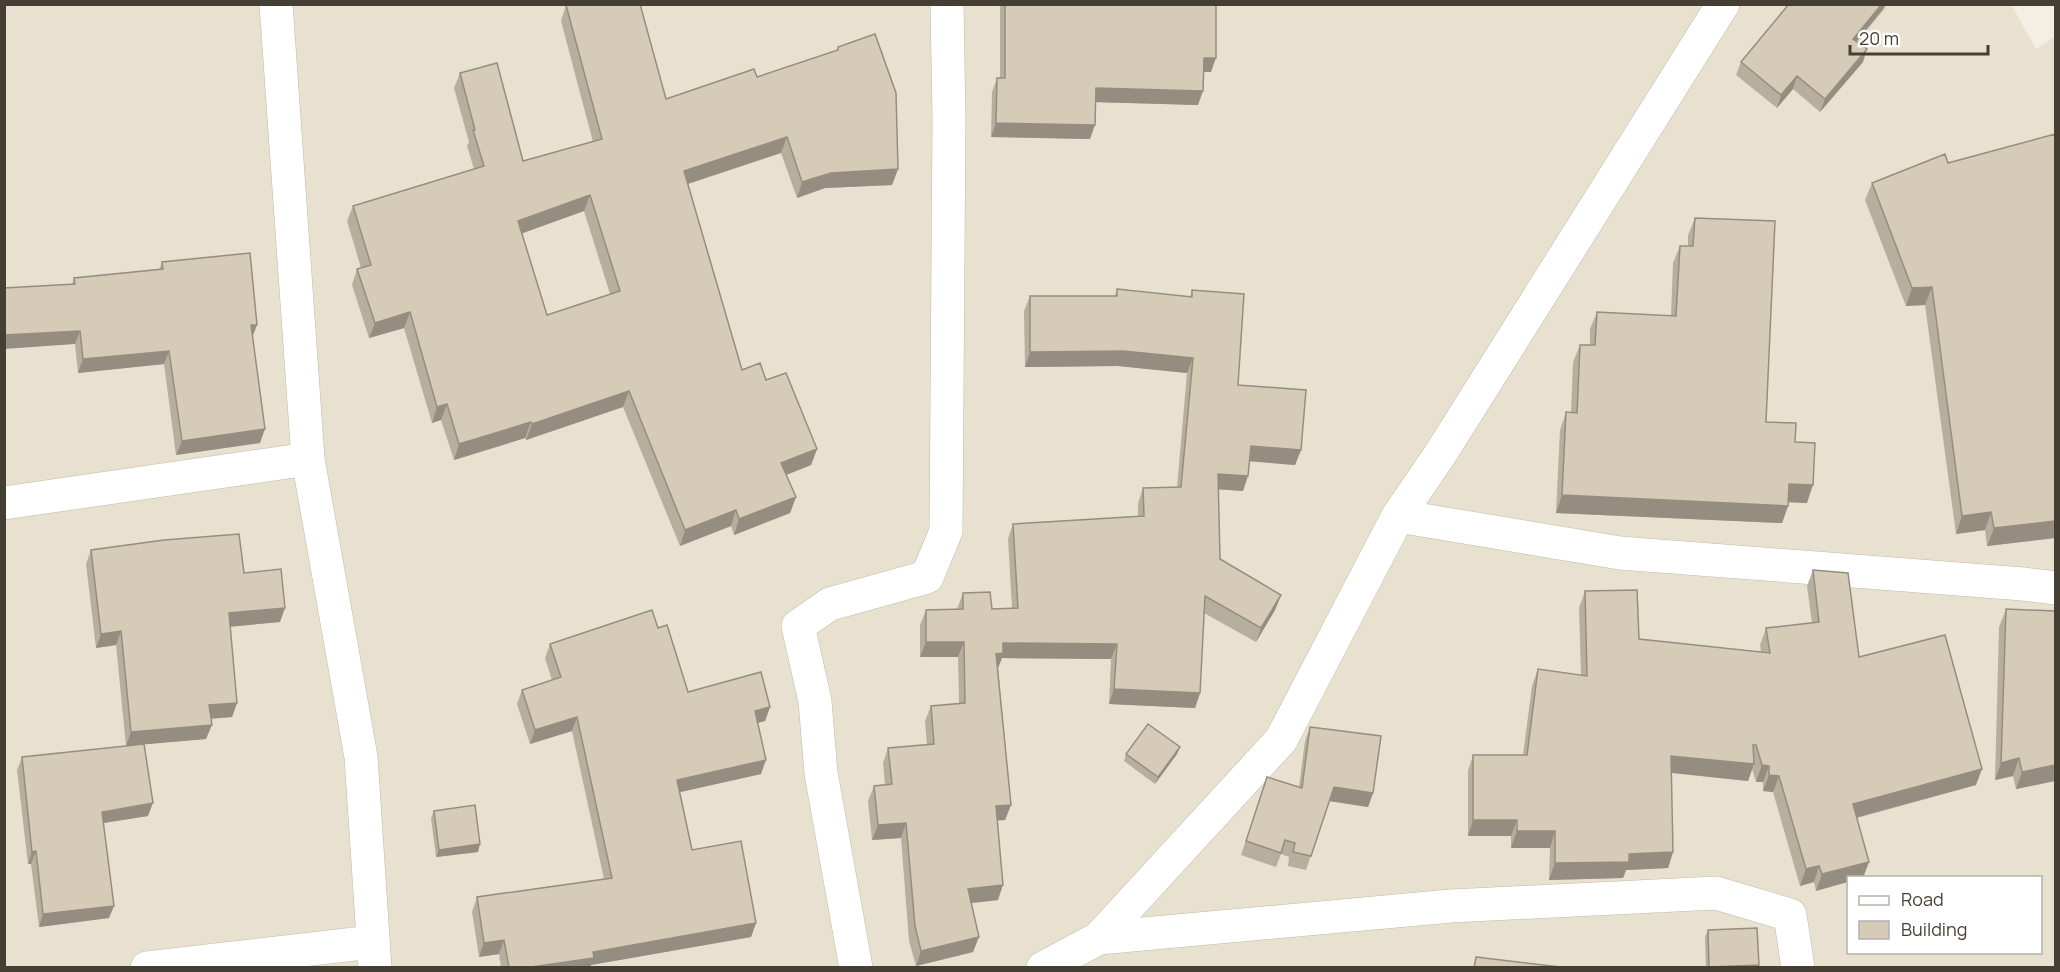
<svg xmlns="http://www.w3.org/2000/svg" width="2060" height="972" viewBox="0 0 2060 972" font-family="Manrope,sans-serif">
<rect width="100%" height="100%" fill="#f3efe2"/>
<path fill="#e8e1d0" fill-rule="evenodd" d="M2011 4 2036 49 2055 36V967L5 968V5ZM1848 878H2040V952H1848Z"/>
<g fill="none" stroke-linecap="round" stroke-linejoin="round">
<g stroke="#c2baa7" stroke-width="34">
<path id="minor" d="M276 4 308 459 361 757 375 968
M4 503 308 459
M1398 516 1620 553 2023 584 2056 588
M1099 938 1451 906 1716 893 1790 915 1798 968
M147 968 372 942
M856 968 821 773 815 701 798 626 830 604 927 577 946 531 949 118 947 4
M1043 968 1099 938 1281 740 1398 516 1441 453 1723 4"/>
</g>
<use href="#minor" stroke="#fff" stroke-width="33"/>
</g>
<path fill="#b7af9d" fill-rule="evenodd" d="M993 4H1216L1211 72H1203L1198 105 1096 102 1090 139 991 137 992 92 997 78H1000V5L994 6Z
M566 5 666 99 757 77 836 51 838 47 898 169 892 185 825 188 797 198 781 153 688 184 742 370 766 380 817 449 811 465 786 475 796 497 790 513 734 535 731 526 680 546 623 407 526 440 525 438 454 460 441 420 432 423 404 328 369 338 352 285 357 269 361 268 347 221 353 206 474 169 467 146 469 142 454 88 460 73 523 161 593 142 561 21ZM584 211 610 294 547 315 522 233Z
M1885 8 1857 42 1863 62 1820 112 1793 89 1777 108 1736 75 1741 62Z
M2055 134V538L1987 546 1985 530 1956 534 1925 305 1906 306 1865 200 1872 183Z
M1695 218 1766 422 1795 442 1807 503 1789 502 1788 506 1782 523 1556 513 1560 430 1566 412H1571L1573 362 1580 345H1590V329L1597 312 1671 316 1673 263 1680 246H1688V235Z
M162 262 253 337 260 443 176 455 164 364 78 373 75 344 72 284 74 278 159 270Z
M1117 289 1190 297 1192 290 1238 385 1301 450 1295 465 1250 461 1243 491 1218 489 1220 559 1281 595 1275 610 1256 642 1204 613 1200 693 1195 708 1109 704 1111 659 1002 658 998 668 1011 805 1005 820H997L998 900 971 903 973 952 916 966 909 941 901 838 872 840 868 801 874 786 885 785 883 763 888 748 927 745 925 721 931 706 959 703 958 657H920V625L926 610 957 609 963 593 992 609 1012 608 1008 539 1013 524 1138 517V503L1143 488 1177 487 1187 373 1118 366 1025 367 1024 311 1030 296H1115Z
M91 550 244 573 280 622 230 627 237 703 232 717 211 719 206 739 144 744 148 816 103 823 109 918 39 927 31 864H28L17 770 22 757 126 746 116 645 96 648 86 564Z
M1813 570 1859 657 1976 785 1857 818 1816 891 1814 882 1800 886 1773 792 1763 791V782H1756L1752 769 1748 781 1671 773 1673 852 1668 868 1626 870 1623 878 1549 880 1550 848H1511V836H1468V771L1473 755H1523L1532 686 1538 669 1581 675 1579 608 1585 591 1639 639 1761 652 1760 645 1766 628 1812 623 1807 586Z
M2006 609 2055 781 2016 789 2013 776 1995 780 1999 627Z
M658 628 688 692 770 707 765 721 757 723 761 774 679 792 692 850 756 923 751 937 591 965V968H501L499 954 479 957 472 912 477 897 604 879 572 731 530 744 517 704 522 690 552 680 545 658 550 644Z
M1310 727 1373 793 1368 807 1329 801 1306 870 1288 866 1289 857 1281 854 1276 867 1241 855 1267 777 1299 787 1305 741Z
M1180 747 1177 754 1155 784 1124 761 1126 754Z
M434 811 478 852 436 857 431 818Z
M1708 930 1758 968H1706L1705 937Z"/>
<path fill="#958e80" d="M1882 4H1887L1848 52 1853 39Z
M1867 49 1863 62 1820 112 1825 99Z
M1204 58H1216L1211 72H1199Z
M1797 76 1793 89 1777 108 1781 95Z
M1096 88 1203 91 1198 105 1091 102Z
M996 123 1095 125 1090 139 991 137Z
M787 137 781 153 678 187 684 171Z
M898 169 892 185 825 188 797 198 802 182 831 173Z
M590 195 584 211 512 237 518 221Z
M1932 287 1925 305 1906 306 1912 288Z
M410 312 404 328 369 338 375 323Z
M251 325H257L252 338Z
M80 331 75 344 4 349V335Z
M169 351 164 364 78 373 83 359Z
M1123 351 1193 358 1187 373 1118 366 1025 367 1030 352Z
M629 391 623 407 526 440 532 424Z
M447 404 441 420 432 423 437 407Z
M531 422 525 438 454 460 459 444Z
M265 429 260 443 176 455 182 441Z
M1251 446 1301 450 1295 465 1246 461Z
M817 449 811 465 776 479 781 463Z
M1218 474 1248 476 1243 491 1213 489Z
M1789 484 1813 485 1807 503 1783 502Z
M1562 495 1788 506 1782 523 1556 513Z
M796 497 790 513 734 535 739 519Z
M736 510 731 526 680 546 685 530Z
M1991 512 1985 530 1956 534 1962 516Z
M2055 521V538L1987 546 1994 528Z
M1281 595 1275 610 1256 642 1261 628Z
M285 608 280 622 224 627 229 613Z
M121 631 116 645 96 648 101 634Z
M926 642H964L958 657H920Z
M1003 643 1117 644 1111 659 1002 658 998 668 996 654Z
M1114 689 1200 693 1195 708 1109 704Z
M237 703 232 717 204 719 209 705Z
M770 707 765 721 750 725 755 711Z
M577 717 572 731 530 744 535 730Z
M212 725 206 739 126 746 131 732Z
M1180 747 1177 754 1155 784 1158 777Z
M1671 756 1754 764 1748 781 1665 772Z
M2019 758 2013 776 1995 780 2001 763Z
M766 760 761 774 672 794 677 780Z
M1762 765 1769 766 1763 782H1756Z
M2055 765V781L2016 789 2022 772Z
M1982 769 1976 785 1847 820 1853 804Z
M1769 775 1779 776 1773 792 1763 791Z
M1334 787 1373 793 1368 807 1329 801Z
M153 803 148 816 97 824 102 812Z
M1011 805 1005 820 991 821 996 806Z
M1473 820H1517L1511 836H1468Z
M906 823 901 838 872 840 878 825Z
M1517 831H1555L1550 848H1511Z
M480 844 478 852 436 857 439 850Z
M36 851 31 864H28L32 852Z
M1673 852 1668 868 1626 870 1623 878 1549 880 1555 863 1629 854Z
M1869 862 1863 878H1848V882L1816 891 1822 874Z
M1819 866 1814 882 1800 886 1806 869Z
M1003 885 998 900 963 904 968 889Z
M114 906 109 918 39 927 43 914Z
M756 923 751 937 591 965V968H524L593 952Z
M979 937 973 952 916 966 921 951Z
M504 940 499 954 479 957 484 943Z
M1759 965 1758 968H1709Z"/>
<path fill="#d5cbb7" stroke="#958e80" stroke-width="1.5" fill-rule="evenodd" d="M568 4H640L666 99 754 69 757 77 838 50V47L875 34 896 93 898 169 831 173 802 182 787 137 684 171 742 370 760 363 766 380 786 373 817 449 781 463 796 497 739 519 736 510 685 530 629 391 532 424 531 422 459 444 447 404 437 407 410 312 375 323 357 269 371 265 353 206 484 166 473 130H475L460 73 497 63 523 161 602 139 566 5ZM590 195 620 291 547 315 518 221Z
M1005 4H1216V58H1204L1203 91 1096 88 1095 125 996 123 997 78H1005Z
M1789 4H1882L1853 39 1867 49 1825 99 1797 76 1781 95 1741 62Z
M2055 134V521L1994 528 1991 512 1962 516 1932 287 1912 288 1872 183 1945 154 1948 163Z
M1695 218 1775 221 1766 422 1796 423 1795 442 1815 443 1813 485 1789 484 1788 506 1562 495 1566 412 1577 413 1580 345H1595L1597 312 1676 316 1680 246H1693Z
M250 253 257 325H251L265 429 182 441 169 351 83 359 80 331 4 335V288L75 284 74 278 163 269 162 262Z
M1117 289 1192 297V290L1244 294 1238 385 1306 390 1301 450 1251 446 1248 476 1218 474 1220 559 1281 595 1261 628 1205 596 1200 693 1114 689 1117 644 1003 643V653L996 654 1011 805 996 806 1003 885 968 889 979 937 921 951 915 926 906 823 878 825 874 786 892 784 888 748 934 744 931 706 965 703 964 642H926V610L963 609V593L990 592 992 609 1018 608 1013 524 1144 516 1143 488 1181 487 1193 358 1123 351 1030 352V296H1117Z
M239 534 244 573 281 569 285 608 229 613 237 703 209 705 212 725 131 732 121 631 101 634 91 550 164 540Z
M1813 570 1848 573 1859 657 1945 635 1982 769 1853 804 1869 862 1822 874 1819 866 1806 869 1779 776 1769 775V766L1762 765 1756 745H1753L1754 764 1671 756 1673 852 1629 854V862L1555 863V831H1517V820H1473V755H1527L1538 669 1587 676 1585 591 1637 590 1639 639 1770 653 1766 628 1819 622Z
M2006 609 2055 611V765L2022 772 2019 758 2001 763Z
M652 610 658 628 667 625 688 692 761 672 770 707 755 711 766 760 677 780 692 850 741 841 756 923 593 952 594 958 524 968H509L504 940 484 943 477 897 612 878 577 717 535 730 522 690 561 677 550 644Z
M1148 724 1180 747 1158 777 1126 754Z
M1310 727 1381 736 1373 793 1334 787 1311 856 1293 852 1295 843 1285 840 1281 853 1246 841 1267 777 1302 788Z
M144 744 153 803 102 812 114 906 43 914 36 851 32 852 22 757Z
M475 805 480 844 439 850 434 811Z
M1757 928 1759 965 1709 967 1708 930Z
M1476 957 1569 968H1474Z"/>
<rect width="2060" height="972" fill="none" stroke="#453e32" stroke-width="12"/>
<rect x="1847" y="876" width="195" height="78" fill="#ffffff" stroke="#b5b2ad" stroke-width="1.5"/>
<rect x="1859" y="896" width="30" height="9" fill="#ffffff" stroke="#b5b2ad" stroke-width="1.5"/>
<text x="1901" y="906" font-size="18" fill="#453e32">Road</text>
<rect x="1859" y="921" width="30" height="18" fill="#d5cbb7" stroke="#b5b2ad" stroke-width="1.5"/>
<text x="1901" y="936" font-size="18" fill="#453e32">Building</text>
<path d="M1850 45v9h138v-9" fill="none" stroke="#453e32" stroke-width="3"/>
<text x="1859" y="45" font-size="18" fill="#453e32" stroke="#ffffff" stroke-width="4.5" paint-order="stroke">20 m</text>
</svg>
